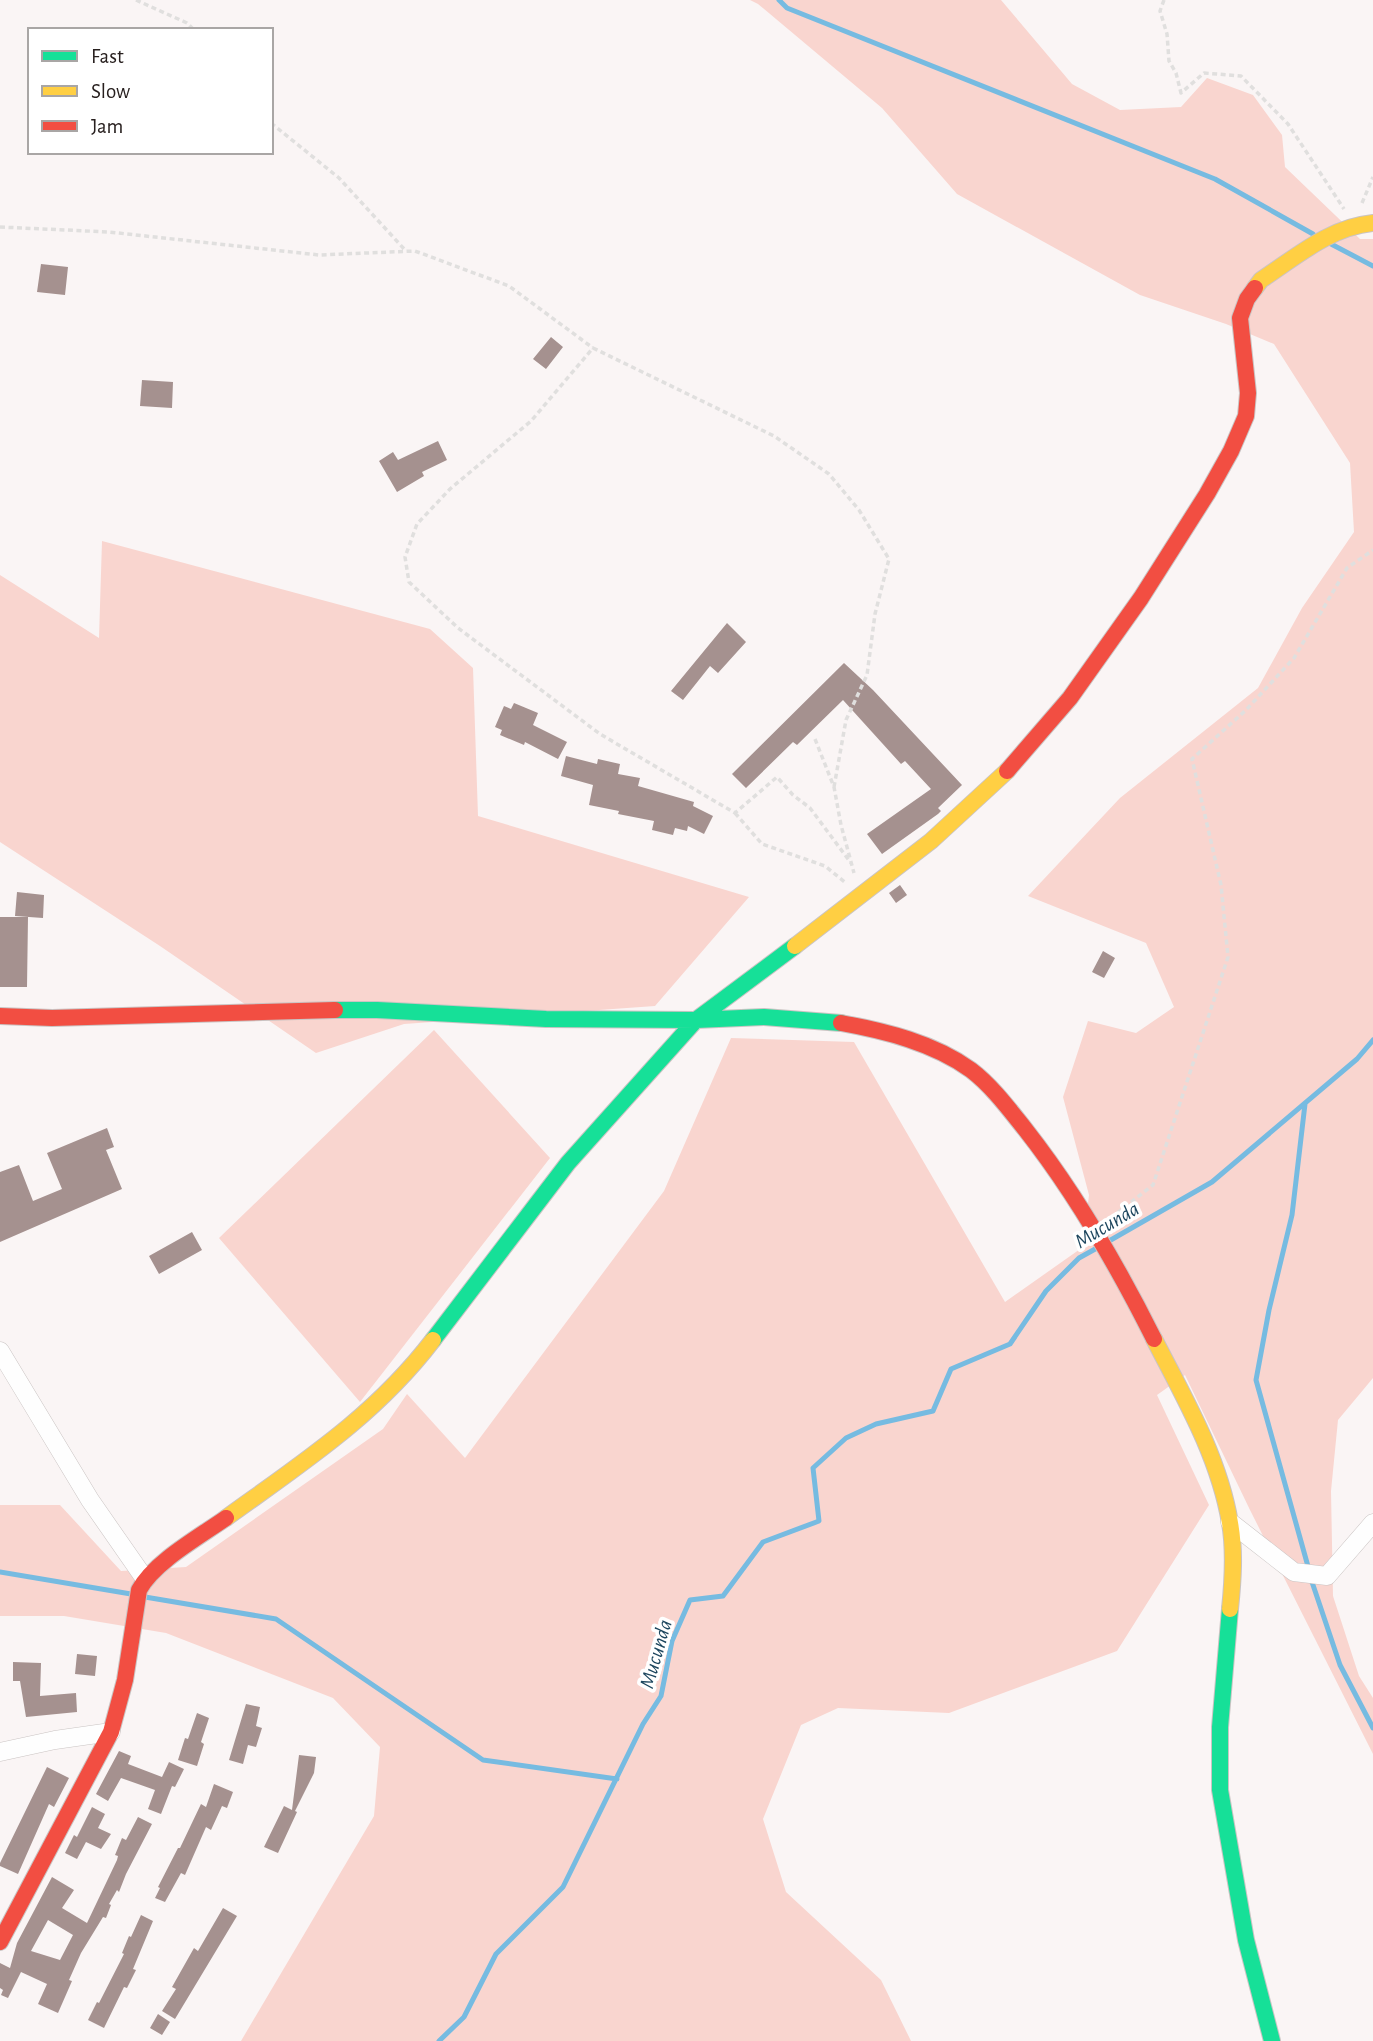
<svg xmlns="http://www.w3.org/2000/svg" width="1373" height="2041" viewBox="0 0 1373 2041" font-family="'Alegreya Sans',sans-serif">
<rect width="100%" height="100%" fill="#faf5f5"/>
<path fill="#f9d5cf" d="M750 0H1001L1072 84 1120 110 1181 107 1207 78 1253 95 1282 135 1285 167 1360 239H1373V1378L1338 1420 1331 1491 1333 1596 1359 1676 1373 1698V1754L1250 1510 1185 1375 1157 1395 1209 1505 1117 1651 949 1713 838 1708 801 1725 763 1819 786 1892 881 1980 911 2041H241L374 1816 380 1747 333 1698 166 1633 64 1616H0V1505H60L121 1571 186 1567 383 1429 407 1394 465 1458 664 1191 731 1038 854 1042 1005 1302 1083 1247 1089 1195 1063 1097 1088 1021 1136 1033 1174 1007 1146 943 1028 896 1120 798 1258 688 1302 608 1354 532 1350 463 1274 344 1226 324 1140 295 957 194 882 108 758 4Z
M102 541 430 629 473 668 478 816 749 897 655 1006 404 1024 316 1053 160 946 0 842V575L99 638Z
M434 1030 550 1158 360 1402 219 1238Z"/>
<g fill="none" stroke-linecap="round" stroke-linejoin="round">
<path stroke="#76bbe1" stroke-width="5" d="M779 0 787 8 1215 179 1313 234
M1331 244 1373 266
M1305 1104 1292 1215 1269 1310 1256 1380 1309 1570
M1109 1241 1212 1182 1357 1059 1373 1040
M0 1572 131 1594
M1311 1579 1340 1665 1373 1728
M145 1597 276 1619 483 1760 617 1779
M439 2041 464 2017 496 1954 563 1887 643 1724 661 1696 672 1641 690 1600 723 1596 763 1542 819 1521 813 1468 846 1438 876 1424 933 1411 951 1369 1010 1344 1046 1291 1079 1258 1097 1248"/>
</g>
<path fill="#a5918f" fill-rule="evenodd" d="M41 264 68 267 65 295 37 292Z
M551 337 563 347 546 369 533 359Z
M142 380 173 382 172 408 140 406Z
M438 441 447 460 422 472 424 476 397 492 379 461 393 452 398 460Z
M727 623 746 642 718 673 710 666 683 700 671 691Z
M844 663 873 690 962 785 938 808 941 811 938 814 882 854 867 834 931 789 905 761 901 764 843 700 797 745 793 742 746 788 732 774Z
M514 703 538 713 533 725 567 742 558 759 525 742 524 745 500 735 502 730 495 727 504 706 511 709Z
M566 756 597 764 598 759 620 764 618 774 640 778 638 786 694 802 693 806 713 816 704 834 688 826 687 831 675 828 673 835 652 830 654 821 618 814 619 811 589 805 593 785 561 776Z
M900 885 907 895 896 903 889 893Z
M17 892 44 895 43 918 15 916Z
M0 917H28L27 987H0Z
M1103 951 1115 958 1104 978 1092 972Z
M107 1128 114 1147 106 1150 122 1189 0 1242V1172L19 1165 33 1201 62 1189 47 1153Z
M192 1232 202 1250 159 1274 149 1256Z
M77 1654 97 1656 95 1676 75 1674Z
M13 1662 41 1663 40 1696 76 1693 77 1712 26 1717 20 1681H13Z
M246 1704 260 1707 256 1726 262 1728 256 1747 248 1745 243 1764 229 1760Z
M197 1713 209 1718 201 1742 204 1744 197 1766 178 1760 185 1738 188 1739Z
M119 1751 131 1756 128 1764 162 1777 169 1762 184 1769 175 1787 172 1786 161 1814 148 1809 155 1790 121 1778 108 1801 96 1794Z
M299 1755 316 1757 314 1773 295 1811 297 1812 278 1853 264 1847 284 1806 292 1810Z
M47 1767 69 1778 54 1807 49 1804 18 1874 0 1866V1863Z
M214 1784 233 1792 227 1808 222 1806 211 1830 206 1827 185 1875 181 1873 165 1902 155 1898 160 1888 158 1887 178 1848H180L201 1804 206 1807Z
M92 1807 105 1814 98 1828 111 1834 101 1849 86 1842 77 1859 65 1853 74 1835 77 1837Z
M138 1817 152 1824 126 1874 119 1892 117 1890 109 1904 111 1905 106 1918 103 1917 81 1953 69 1980 72 1981 58 2013 38 2004 47 1984 21 1972 8 1998 1 1995 3 1990 0 1988V1963L10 1968 17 1943 52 1877 74 1890 62 1908 87 1923 117 1860 118 1856 115 1855 122 1838 126 1840ZM48 1920 73 1935 60 1960 31 1951Z
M223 1908 237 1916 175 2019 162 2011 176 1989 172 1987 194 1948 198 1951Z
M141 1915 153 1921 133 1969 136 1970 127 1988 124 1987 104 2028 88 2020 97 2002 99 2003 124 1954 122 1953 129 1936 131 1937Z
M158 2014 170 2022 162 2035 150 2028Z"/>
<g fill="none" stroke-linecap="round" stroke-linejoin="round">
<g stroke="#cac4c3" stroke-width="19">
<path id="street" d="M0 1351 90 1500 145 1579
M1230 1522 1294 1572 1327 1576 1373 1523
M0 1752 55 1740 111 1732"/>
</g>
<g stroke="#cac4c3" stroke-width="18">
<path id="fast" d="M335 1010H377L546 1019 696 1020 795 946
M433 1340 568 1163 696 1020 764 1017 841 1023
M1230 1609 1220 1727V1790L1246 1940 1272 2041"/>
</g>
<g stroke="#cac4c3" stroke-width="18">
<path id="slow" d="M1255 288 1261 280C1296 257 1330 227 1373 223
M795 946 931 841 1007 771
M1154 1339C1184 1397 1219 1457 1230 1523 1235 1551 1233 1580 1230 1609
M226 1518C302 1463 375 1416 433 1340"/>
</g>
<g stroke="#cac4c3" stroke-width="18">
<path id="jam" d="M1007 771 1070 698 1141 598 1207 494 1231 451 1246 416 1248 393 1240 318 1247 299 1255 288
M0 1016 52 1018 335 1010
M841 1023C885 1031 934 1043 971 1070 992 1086 1009 1109 1025 1129 1076 1194 1117 1265 1154 1339
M0 1942 111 1732 125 1680 139 1590C154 1562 199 1537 226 1518"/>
</g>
<path stroke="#e0dfde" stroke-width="3.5" stroke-dasharray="5 3.5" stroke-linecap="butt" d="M136 0 187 23 194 30
M1164 0 1160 11 1167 34 1169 61 1176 73 1181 93 1204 73 1241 76 1288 124 1344 209
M271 123 339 178 406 251
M1362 203 1373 177
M0 227 109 232 319 255 415 251 509 286 593 348
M815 739 834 787 841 825 854 873
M834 787 846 720 867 675 875 614 889 559 859 510 829 474 774 436 593 348 531 421 450 489 417 524 405 557 409 582 458 628 600 734 735 813 777 777 793 795 810 808 851 863
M735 813 762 844 825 866 846 883
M1111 1218 1153 1185 1228 957 1221 885 1192 759 1246 710 1294 658 1347 568 1373 550"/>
<use href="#street" stroke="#fefefe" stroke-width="18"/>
<use href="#fast" stroke="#16e098" stroke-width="16"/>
<use href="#slow" stroke="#ffcf43" stroke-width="16"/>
<use href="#jam" stroke="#f24e42" stroke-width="16"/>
</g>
<g text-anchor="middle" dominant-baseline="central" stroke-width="7" stroke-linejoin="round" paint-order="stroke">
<g font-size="21" font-style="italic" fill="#1d465e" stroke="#fff">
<text transform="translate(1107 1225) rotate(-31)">Mucunda</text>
<text transform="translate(656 1654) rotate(-74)">Mucunda</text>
</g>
</g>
<rect x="28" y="28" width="245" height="126" fill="#ffffff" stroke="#a9a6a5" stroke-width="2"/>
<rect x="42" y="51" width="35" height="10" fill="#16e098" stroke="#a9a6a5" stroke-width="2"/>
<text x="91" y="63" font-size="21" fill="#28201f">Fast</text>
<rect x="42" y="86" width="35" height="10" fill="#ffcf43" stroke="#a9a6a5" stroke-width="2"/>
<text x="91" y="98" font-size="21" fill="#28201f">Slow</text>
<rect x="42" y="121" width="35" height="10" fill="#f24e42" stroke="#a9a6a5" stroke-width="2"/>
<text x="91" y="133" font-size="21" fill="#28201f">Jam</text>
</svg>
